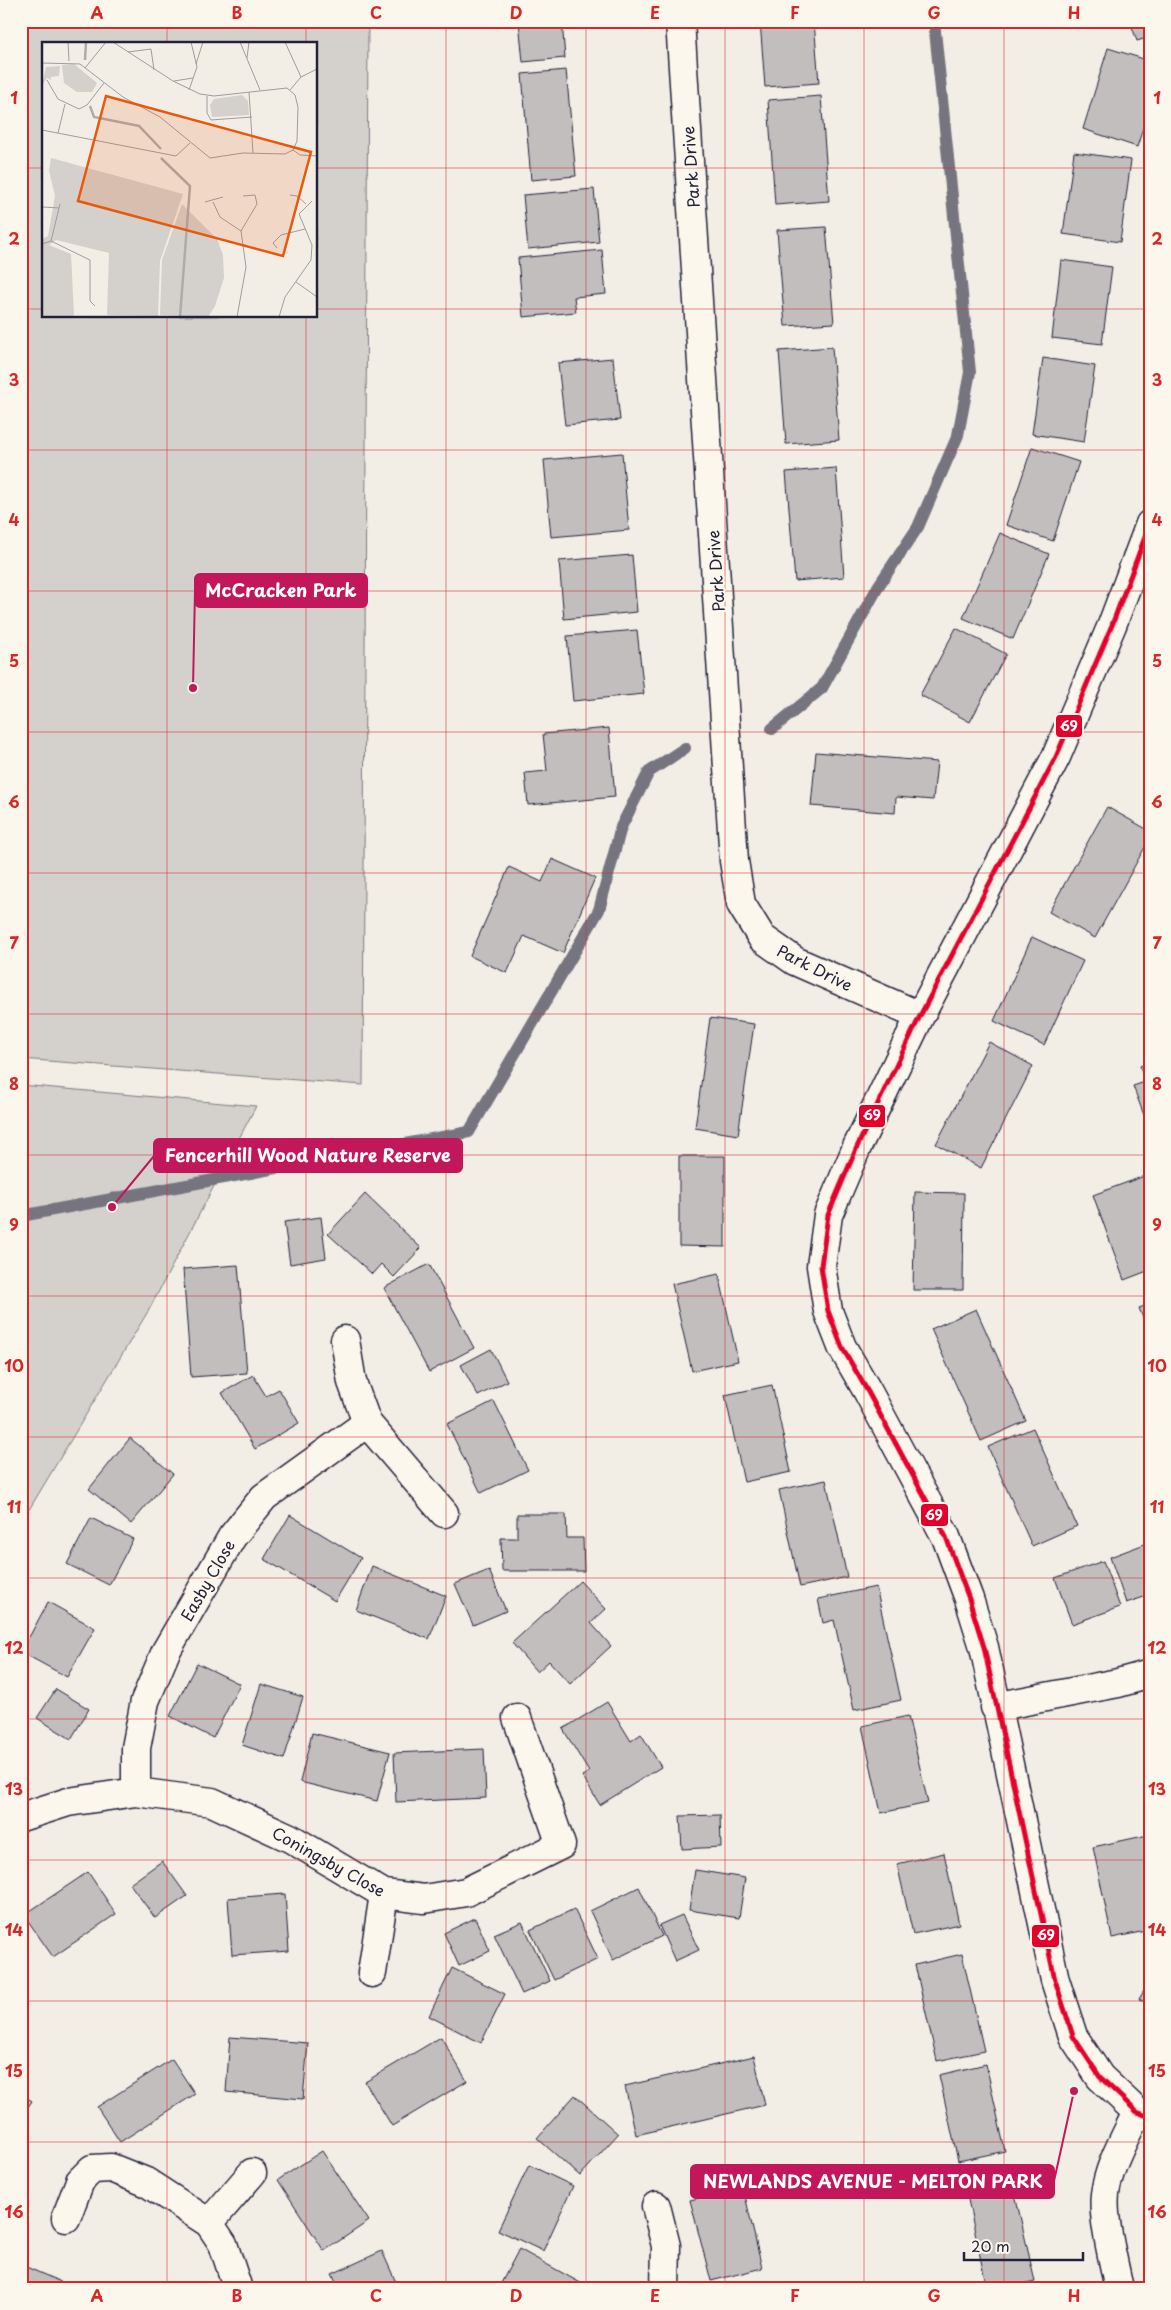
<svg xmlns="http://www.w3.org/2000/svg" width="1171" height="2310" viewBox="0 0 1171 2310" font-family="'Playpen Sans',sans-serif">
<rect width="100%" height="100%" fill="#f2eee5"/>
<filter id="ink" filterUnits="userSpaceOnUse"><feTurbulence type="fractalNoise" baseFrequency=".02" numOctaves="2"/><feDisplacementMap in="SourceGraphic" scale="10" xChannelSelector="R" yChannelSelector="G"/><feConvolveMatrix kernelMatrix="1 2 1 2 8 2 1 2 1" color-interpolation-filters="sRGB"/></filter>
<g filter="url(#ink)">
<path fill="#d4d1cc" stroke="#7b7a84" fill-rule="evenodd" d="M21 21H368L363 1085 21 1059ZM44 44H316V316H44Z
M21 1085 256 1106 150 1308 21 1523Z"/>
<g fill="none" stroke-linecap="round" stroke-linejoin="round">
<path stroke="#76747f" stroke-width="12" d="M772 729 822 688 879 585 918 527 958 435 970 372 934 21
M21 1216 469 1132 599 910 621 827 649 772 685 748"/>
</g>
<path fill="#c2bebe" stroke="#22223b" d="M519 21H562L565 58 523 62Z
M760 21H814L819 83 765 87Z
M1130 21H1150V37L1137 41Z
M1108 48 1150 61V106L1137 147 1083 129Z
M566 70 576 176 531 180 522 74Z
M821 96 829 201 775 205 768 100Z
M1074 152 1131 160 1120 242 1063 234Z
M594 189 599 242 528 249 523 195Z
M826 227 834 323 785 326 777 230Z
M602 250 606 294 574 297 576 312 523 317 518 258Z
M1061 260 1112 267 1102 344 1052 338Z
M832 347 839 440 786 444 779 351Z
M613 358 620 420 565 425 558 363Z
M1043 358 1095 366 1084 442 1032 434Z
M1032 447 1079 462 1053 541 1006 525Z
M622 453 629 530 551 537 544 460Z
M836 468 844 577 795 581 786 472Z
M1000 533 1049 554 1013 639 963 618Z
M632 555 637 612 564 619 559 561Z
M956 628 1006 654 970 722 920 695Z
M637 630 644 694 573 701 567 636Z
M609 728 615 797 528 805 525 773 547 771 543 734Z
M816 752 937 762 933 800 896 797 895 813 811 806Z
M1107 807 1150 831V838L1095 938 1049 912Z
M552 859 595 878 563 953 524 936 507 973 470 956 509 867 542 882Z
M1032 937 1083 961 1044 1045 994 1021Z
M710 1018 754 1024 738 1135 695 1128Z
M989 1042 1033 1066 981 1168 936 1144Z
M1150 1062V1117L1145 1118 1133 1086 1145 1082 1140 1066Z
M679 1156H725V1247L679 1246Z
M1147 1175 1150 1182V1270L1124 1280 1093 1195Z
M915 1192 964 1193 963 1290H913Z
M365 1194 421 1248 394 1277 381 1264 372 1274 328 1234Z
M321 1217 326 1258 290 1264 284 1222Z
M429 1264 474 1348 429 1372 384 1288Z
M238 1265 247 1373 191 1377 183 1269Z
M719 1274 738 1361 692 1371 672 1284Z
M1150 1304V1336L1139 1308Z
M976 1309 1026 1421 981 1441 931 1329Z
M491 1349 507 1381 478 1396 461 1365Z
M253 1375 266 1396 279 1389 299 1423 255 1449 222 1393Z
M772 1385 791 1472 744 1482 725 1395Z
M494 1401 528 1470 481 1493 447 1424Z
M1033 1428 1077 1526 1032 1546 988 1447Z
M130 1438 173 1474 131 1524 89 1489Z
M826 1480 847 1577 800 1587 779 1490Z
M517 1514H566L567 1538H583L584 1571H502L501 1538H517Z
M290 1515 361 1558 335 1601 264 1559Z
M91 1518 133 1539 109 1585 67 1564Z
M1150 1542V1595L1126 1603 1110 1557Z
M1103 1561 1120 1607 1072 1624 1055 1578Z
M372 1566 446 1596 429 1639 356 1610Z
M489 1570 506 1611 473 1625 455 1584Z
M580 1581 606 1609 591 1623 611 1646 570 1684 549 1661 537 1672 512 1643Z
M876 1587 901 1700 854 1710 834 1620 823 1623 818 1599Z
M48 1602 95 1628 67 1677 21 1652Z
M197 1663 240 1684 213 1738 170 1716Z
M261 1684 303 1697 284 1759 242 1745Z
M56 1689 89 1709 71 1739 37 1718Z
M21 1691 29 1706 21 1710Z
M607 1702 631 1741 641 1734 661 1767 600 1805 582 1776 589 1772 563 1729Z
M908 1716 928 1803 881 1813 862 1726Z
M312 1733 390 1752 377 1801 300 1782Z
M484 1749 486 1798 396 1802 394 1753Z
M720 1815 721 1847 682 1849 680 1816Z
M1148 1835 1150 1930 1112 1938 1093 1847Z
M944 1853 959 1924 913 1934 897 1864Z
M162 1861 187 1896 155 1918 130 1884Z
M695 1870 745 1878 739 1918 689 1910Z
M88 1872 116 1914 53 1957 24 1915Z
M639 1887 662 1936 613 1960 590 1911Z
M285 1894 289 1951 232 1955 228 1898Z
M574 1909 598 1959 554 1980 530 1930Z
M682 1915 699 1950 675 1961 659 1925Z
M475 1918 490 1951 459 1966 444 1933Z
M522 1922 550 1981 522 1994 494 1934Z
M962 1954 984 2051 937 2061 915 1965Z
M452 1968 505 1994 481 2043 429 2016Z
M1150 1981V2005L1139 1999Z
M230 2037 308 2043 303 2099 226 2092Z
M441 2037 467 2081 392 2126 365 2082Z
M754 2056 765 2105 636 2135 625 2086Z
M172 2059 195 2094 120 2142 97 2107Z
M986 2064 1005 2151 958 2161 939 2075Z
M21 2094 32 2101 21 2117Z
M575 2095 618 2134 580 2176 537 2138Z
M322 2151 369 2221 324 2251 278 2180Z
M529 2165 573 2186 543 2251 498 2230Z
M1013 2185 1035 2282 1005 2289H987L967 2195Z
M743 2187 762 2268 711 2281 690 2200Z
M519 2249 586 2286 585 2289H498Z
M382 2251 399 2289H339L332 2274Z
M24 2266 77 2289H21V2273Z"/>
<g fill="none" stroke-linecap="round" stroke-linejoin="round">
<g stroke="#22223b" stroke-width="31">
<path id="minor" d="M680 21 734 861 741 904 762 938 795 961 920 1016
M1150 524 1112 625 1056 757 920 1016 857 1147 828 1215 821 1266 828 1311 842 1347 868 1392 946 1537 969 1599 984 1647 1055 1980 1073 2036 1100 2077 1137 2112 1150 2117
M345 1340 352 1382 367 1423 444 1513
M995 1707 1118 1683 1150 1674
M136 1792V1748L145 1701 166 1651 232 1537 264 1497 367 1423
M21 1817 68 1802 136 1792 212 1802 290 1838 384 1894 424 1899 466 1892 561 1845 517 1718
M372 1973 384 1894
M656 2206 666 2246 665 2289
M66 2218 80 2181 92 2169 111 2168 146 2182 209 2223 223 2244 238 2289
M209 2223 252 2173
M1119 2289C1114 2262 1102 2219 1105 2194 1109 2165 1125 2138 1137 2112"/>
</g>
<use href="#minor" stroke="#fbf7ec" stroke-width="28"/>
<g stroke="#fbf7ec" stroke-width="9">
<path id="bus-1" d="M1150 524 1112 625 1056 757 920 1016 857 1147 828 1215 821 1266 828 1311 842 1347 868 1392 946 1537 969 1599 984 1647 1055 1980 1073 2036 1100 2077 1137 2112 1150 2117"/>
</g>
<use href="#bus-1" stroke="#e4002b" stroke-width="5"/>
</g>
</g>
<path fill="none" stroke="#d62828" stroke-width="1" stroke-opacity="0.55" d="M167 21V44M306 21V44M446 21V2289M586 21V2289M725 21V2289M864 21V2289M1004 21V2289M21 168H44M316 168H1150M21 309H44M316 309H1150M167 316V2289M306 316V2289M21 450H1150M21 591H1150M21 732H1150M21 873H1150M21 1014H1150M21 1155H1150M21 1296H1150M21 1437H1150M21 1578H1150M21 1719H1150M21 1860H1150M21 2001H1150M21 2142H1150"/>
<g text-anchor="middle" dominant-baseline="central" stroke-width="4.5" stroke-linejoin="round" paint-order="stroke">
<g font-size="16" fill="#22223b" stroke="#fbf7ec">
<text transform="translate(690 167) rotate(-94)">Park Drive</text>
<text transform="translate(715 571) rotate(-94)">Park Drive</text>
<text transform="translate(815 967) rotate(27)">Park Drive</text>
<text transform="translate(207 1580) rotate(-60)">Easby Close</text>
<text transform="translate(329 1861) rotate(29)">Coningsby Close</text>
</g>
</g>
<g transform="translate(42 42)">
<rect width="275" height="275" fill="#f2eee5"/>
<path d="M32 22 55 41 50 50H35L22 41 20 23ZM18 24 17 34 9 35V38L5 36 0 43 4 25ZM200 53 206 59 207 73 170 75 168 63 172 57ZM9 116 141 152 118 219 116 274 65 273 67 211 14 198 7 203 29 212 32 272 30 275H0V197L6 194 13 154 7 129ZM140 162 175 197 181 213 182 236 173 264 166 275 118 273 120 218Z" fill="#d4d1cc"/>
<path fill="none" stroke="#aeabad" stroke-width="2.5" d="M43 18 44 0M48 64 52 75 97 84 119 107M119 116 148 144 138 275"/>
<path fill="none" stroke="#9f9ca1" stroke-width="1" d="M26 0 27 19M71 0 131 39 158 52 172 54 245 46 253 53 256 65 255 99 251 108M198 0 218 48M243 0 259 35M86 10 109 7 112 28M205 16 207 0M0 21 38 22 81 55 118 75 168 116 201 111 243 112 251 108M154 22 161 0M43 26 64 0M5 38 16 57 37 67 45 63 62 41M132 39 151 36M147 48 155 25 149 0M248 48 259 35 275 27M207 50 211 111M165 54V71L169 78 210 75M0 88 134 114 148 101M16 91 23 62M251 108 258 113 275 114M248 153 255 154 264 162M163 160 181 155M171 160 178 175 199 189M1 165 17 166M9 199 18 162M0 202 9 199 48 218V259L53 264M235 206 231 201 239 193 263 187M254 240 275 255M195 275 204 225 199 189 215 162 213 153 201 154M237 275 243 255 269 218 270 203 257 172 270 159"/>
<path fill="#e8590c" fill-opacity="0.15" stroke="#e8590c" stroke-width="2.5" d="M64 54 269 110 241 214 36 159Z"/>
<rect width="275" height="275" fill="none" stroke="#22223b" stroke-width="2.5"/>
</g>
<path fill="none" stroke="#c2185b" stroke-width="2" d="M193 688L195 590M112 1207L154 1156M1074 2091L1054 2181"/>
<g fill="#c2185b" stroke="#fbf7ec" stroke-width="2">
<circle cx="193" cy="688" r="5"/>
<circle cx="112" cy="1207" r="5"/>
<circle cx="1074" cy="2091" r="5"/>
</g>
<g fill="#c2185b" stroke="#c2185b" stroke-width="2">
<rect x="195" y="574" width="172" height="33" rx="5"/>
<rect x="154" y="1139" width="308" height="33" rx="5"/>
<rect x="691" y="2165" width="363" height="33" rx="5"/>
</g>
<g font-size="18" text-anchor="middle" font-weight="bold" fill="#fff">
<text x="281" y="597">McCracken Park</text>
<text x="308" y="1162">Fencerhill Wood Nature Reserve</text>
<text x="873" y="2188">NEWLANDS AVENUE - MELTON PARK</text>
</g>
<g stroke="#fbf7ec" stroke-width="2">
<rect x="1055" y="714" width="28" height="24" rx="5" fill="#e4002b"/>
<rect x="858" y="1104" width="28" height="24" rx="5" fill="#e4002b"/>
<rect x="920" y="1503" width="29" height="24" rx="5" fill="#e4002b"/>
<rect x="1031" y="1924" width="29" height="24" rx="5" fill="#e4002b"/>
</g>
<g font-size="14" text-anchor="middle" font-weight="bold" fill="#fff">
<text x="1069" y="731">69</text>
<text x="872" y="1120">69</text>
<text x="934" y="1520">69</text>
<text x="1046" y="1940">69</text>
</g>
<rect width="1171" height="2310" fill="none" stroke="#fbf7ec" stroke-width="55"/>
<path d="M964 2252v8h119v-8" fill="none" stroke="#22223b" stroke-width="2.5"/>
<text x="971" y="2252" font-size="15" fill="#22223b" stroke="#fbf7ec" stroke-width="4" paint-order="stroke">20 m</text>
<rect x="28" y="28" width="1116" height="2254" fill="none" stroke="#d62828" stroke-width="2"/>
<g font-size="16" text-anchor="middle" font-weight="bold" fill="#d62828">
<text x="97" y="19">A</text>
<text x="237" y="19">B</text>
<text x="376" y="19">C</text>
<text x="516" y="19">D</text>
<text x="655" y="19">E</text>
<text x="795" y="19">F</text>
<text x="934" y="19">G</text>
<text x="1074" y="19">H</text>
<text x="14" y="104">1</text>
<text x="1157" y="104">1</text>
<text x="14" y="245">2</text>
<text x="1157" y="245">2</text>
<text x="14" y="386">3</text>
<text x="1157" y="386">3</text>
<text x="14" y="526">4</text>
<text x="1157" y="526">4</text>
<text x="14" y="667">5</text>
<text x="1157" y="667">5</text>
<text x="14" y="808">6</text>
<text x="1157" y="808">6</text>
<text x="14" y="949">7</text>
<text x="1157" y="949">7</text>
<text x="14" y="1090">8</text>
<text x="1157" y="1090">8</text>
<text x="14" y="1231">9</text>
<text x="1157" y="1231">9</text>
<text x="14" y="1372">10</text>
<text x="1157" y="1372">10</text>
<text x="14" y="1513">11</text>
<text x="1157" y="1513">11</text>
<text x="14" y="1654">12</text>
<text x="1157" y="1654">12</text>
<text x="14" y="1795">13</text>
<text x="1157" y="1795">13</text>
<text x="14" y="1936">14</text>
<text x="1157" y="1936">14</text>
<text x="14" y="2077">15</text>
<text x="1157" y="2077">15</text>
<text x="14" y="2218">16</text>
<text x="1157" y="2218">16</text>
<text x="97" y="2302">A</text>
<text x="237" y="2302">B</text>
<text x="376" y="2302">C</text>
<text x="516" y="2302">D</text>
<text x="655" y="2302">E</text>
<text x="795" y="2302">F</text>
<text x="934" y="2302">G</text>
<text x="1074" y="2302">H</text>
</g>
</svg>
